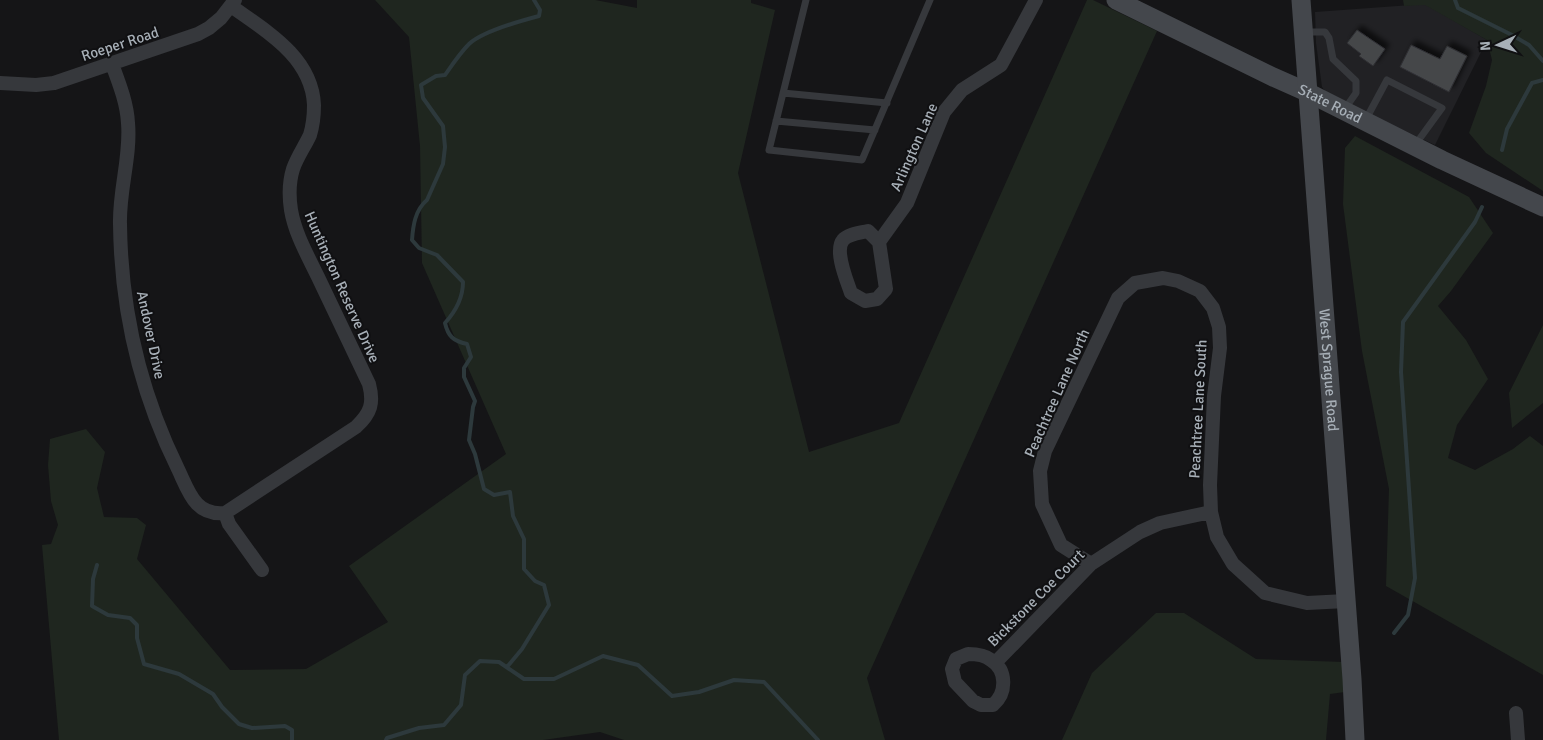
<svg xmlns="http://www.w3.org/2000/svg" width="1543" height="740" viewBox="0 0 1543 740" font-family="Signika,sans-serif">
<defs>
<filter id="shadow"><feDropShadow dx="4.5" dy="-4.5" stdDeviation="2.5" flood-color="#0009"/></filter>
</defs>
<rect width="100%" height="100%" fill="#151517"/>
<path fill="#212124" d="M1425 4 1487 40 1435 145 1328 95 1322 87 1316 43 1315 12Z"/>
<path fill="#1f261f" d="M375 0H595L637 8V0H751V3L775 10 738 173 809 452 899 423 1087 0H1093L1157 31 867 678 885 740H624L600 732 543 740H59L42 545 51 544 58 525 51 501 48 465 50 439 86 429 105 452 97 488 104 517 137 518 146 525 137 559 230 670 306 669 388 622 349 566 506 454 422 263 420 146 409 37Z
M1403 0H1543V191L1486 153 1469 133 1486 86 1492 60 1487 40 1425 5 1404 6Z
M1355 136 1469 197 1493 233 1451 291 1438 306 1466 340 1488 379 1457 425 1448 458 1475 470 1513 449 1530 436 1543 446V675L1386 586 1389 489 1362 351 1343 204 1345 148Z
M1543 325V403L1512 428 1509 393Z
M1156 613H1184L1256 659 1344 662 1345 692 1330 694 1326 740H1062L1092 673Z"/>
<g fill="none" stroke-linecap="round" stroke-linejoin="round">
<path stroke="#2d393c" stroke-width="4" d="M1455 0 1458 8 1512 35 1529 45 1543 61
M1502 150 1507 129 1532 83 1543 80
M97 565 93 579 92 606 108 615 130 618 137 625V638L144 664 179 674 213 694 222 707 239 724 252 728 285 726 292 730V740
M1394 633 1408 615 1415 578 1401 372 1403 322 1475 222 1482 207
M507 667 522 649 549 605 544 585 535 581 524 569V539L513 516 510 492 494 495 484 489 475 454 469 440 473 407 475 401 464 377V368L471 357 467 344C453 341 448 336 445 323 455 312 463 297 463 282L437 255 419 248 412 240C413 226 415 210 427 200L443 164 445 147 443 126 423 98 421 85 436 76 445 75C452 65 460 53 469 44 483 31 520 21 539 16L540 10 534 0
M386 740 387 738 419 728 444 725 461 705 465 675 480 661 499 662 524 679H554L603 656 638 665 672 696 699 692 734 680 764 682 818 740"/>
</g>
<path fill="#44464a" stroke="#2f2f33" filter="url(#shadow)" d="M1357 30 1385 49 1373 66 1359 56 1361 54 1347 43Z
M1411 45 1440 59 1447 46 1467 56 1449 92 1400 67Z"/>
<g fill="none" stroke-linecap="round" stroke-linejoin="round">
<path stroke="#36383c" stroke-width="7" d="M806 0 769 150 862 160 930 0
M1304 32H1325L1329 38 1333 59 1356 81V93L1344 110
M783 93 887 103
M776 121 875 130
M1365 121 1387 80 1442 108 1415 145"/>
<path stroke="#36383c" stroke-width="14" d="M112 64C119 83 127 103 128 123 131 156 119 190 120 224 121 310 140 392 178 469 189 492 195 516 225 513L229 524 262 570
M0 83 36 85 54 83 198 34 209 28 221 18 235 0
M868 231 879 242 886 289 877 299 865 301 851 293C847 281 834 251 843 240 848 234 860 233 868 231Z
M879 242 907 203 944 112 962 90 1001 65 1036 0
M225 513 356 427C371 413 374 403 369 384 352 348 335 313 318 277 308 256 295 234 291 210 289 197 289 182 293 169 297 157 305 146 310 135 313 125 314 115 314 105 312 57 266 31 231 6
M1091 564 1061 545 1042 504 1040 471 1045 451 1118 298 1135 283 1163 278 1178 281 1200 291 1213 308 1219 327 1220 348 1214 396 1210 485 1211 512 1217 537 1233 564 1265 593 1307 603 1346 601
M968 654C976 654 985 655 991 660 1007 670 1007 693 993 705H981L973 701 955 682 952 669 956 659Z
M995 663 1091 564 1140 532 1160 523 1211 512
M1516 713 1518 740"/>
<g stroke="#44474c" stroke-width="19">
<path id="s1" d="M1116 0 1273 77 1307 92 1442 160 1543 207"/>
<path id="s2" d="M1301 0 1352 679 1355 740"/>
</g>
</g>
<g text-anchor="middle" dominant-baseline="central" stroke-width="4" stroke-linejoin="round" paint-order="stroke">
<g font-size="15" fill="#a7afb7" stroke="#101012">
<text transform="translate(120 44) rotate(-18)">Roeper Road</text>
<text stroke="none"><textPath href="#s1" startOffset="238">State Road</textPath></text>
<text transform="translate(914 147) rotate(-66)">Arlington Lane</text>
<text transform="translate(342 287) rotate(66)">Huntington Reserve Drive</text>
<text transform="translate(151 335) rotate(78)">Andover Drive</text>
<text stroke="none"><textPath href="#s2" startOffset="371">West Sprague Road</textPath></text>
<text transform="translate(1057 393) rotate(-66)">Peachtree Lane North</text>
<text transform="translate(1198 409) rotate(-87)">Peachtree Lane South</text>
<text transform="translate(1036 598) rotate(-45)">Bickstone Coe Court</text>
</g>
</g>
<g transform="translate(1498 45) rotate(266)" stroke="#101012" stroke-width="4" paint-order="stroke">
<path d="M0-4L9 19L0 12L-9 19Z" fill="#a7afb7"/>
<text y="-8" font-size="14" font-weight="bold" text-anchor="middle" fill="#a7afb7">N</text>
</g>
</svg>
